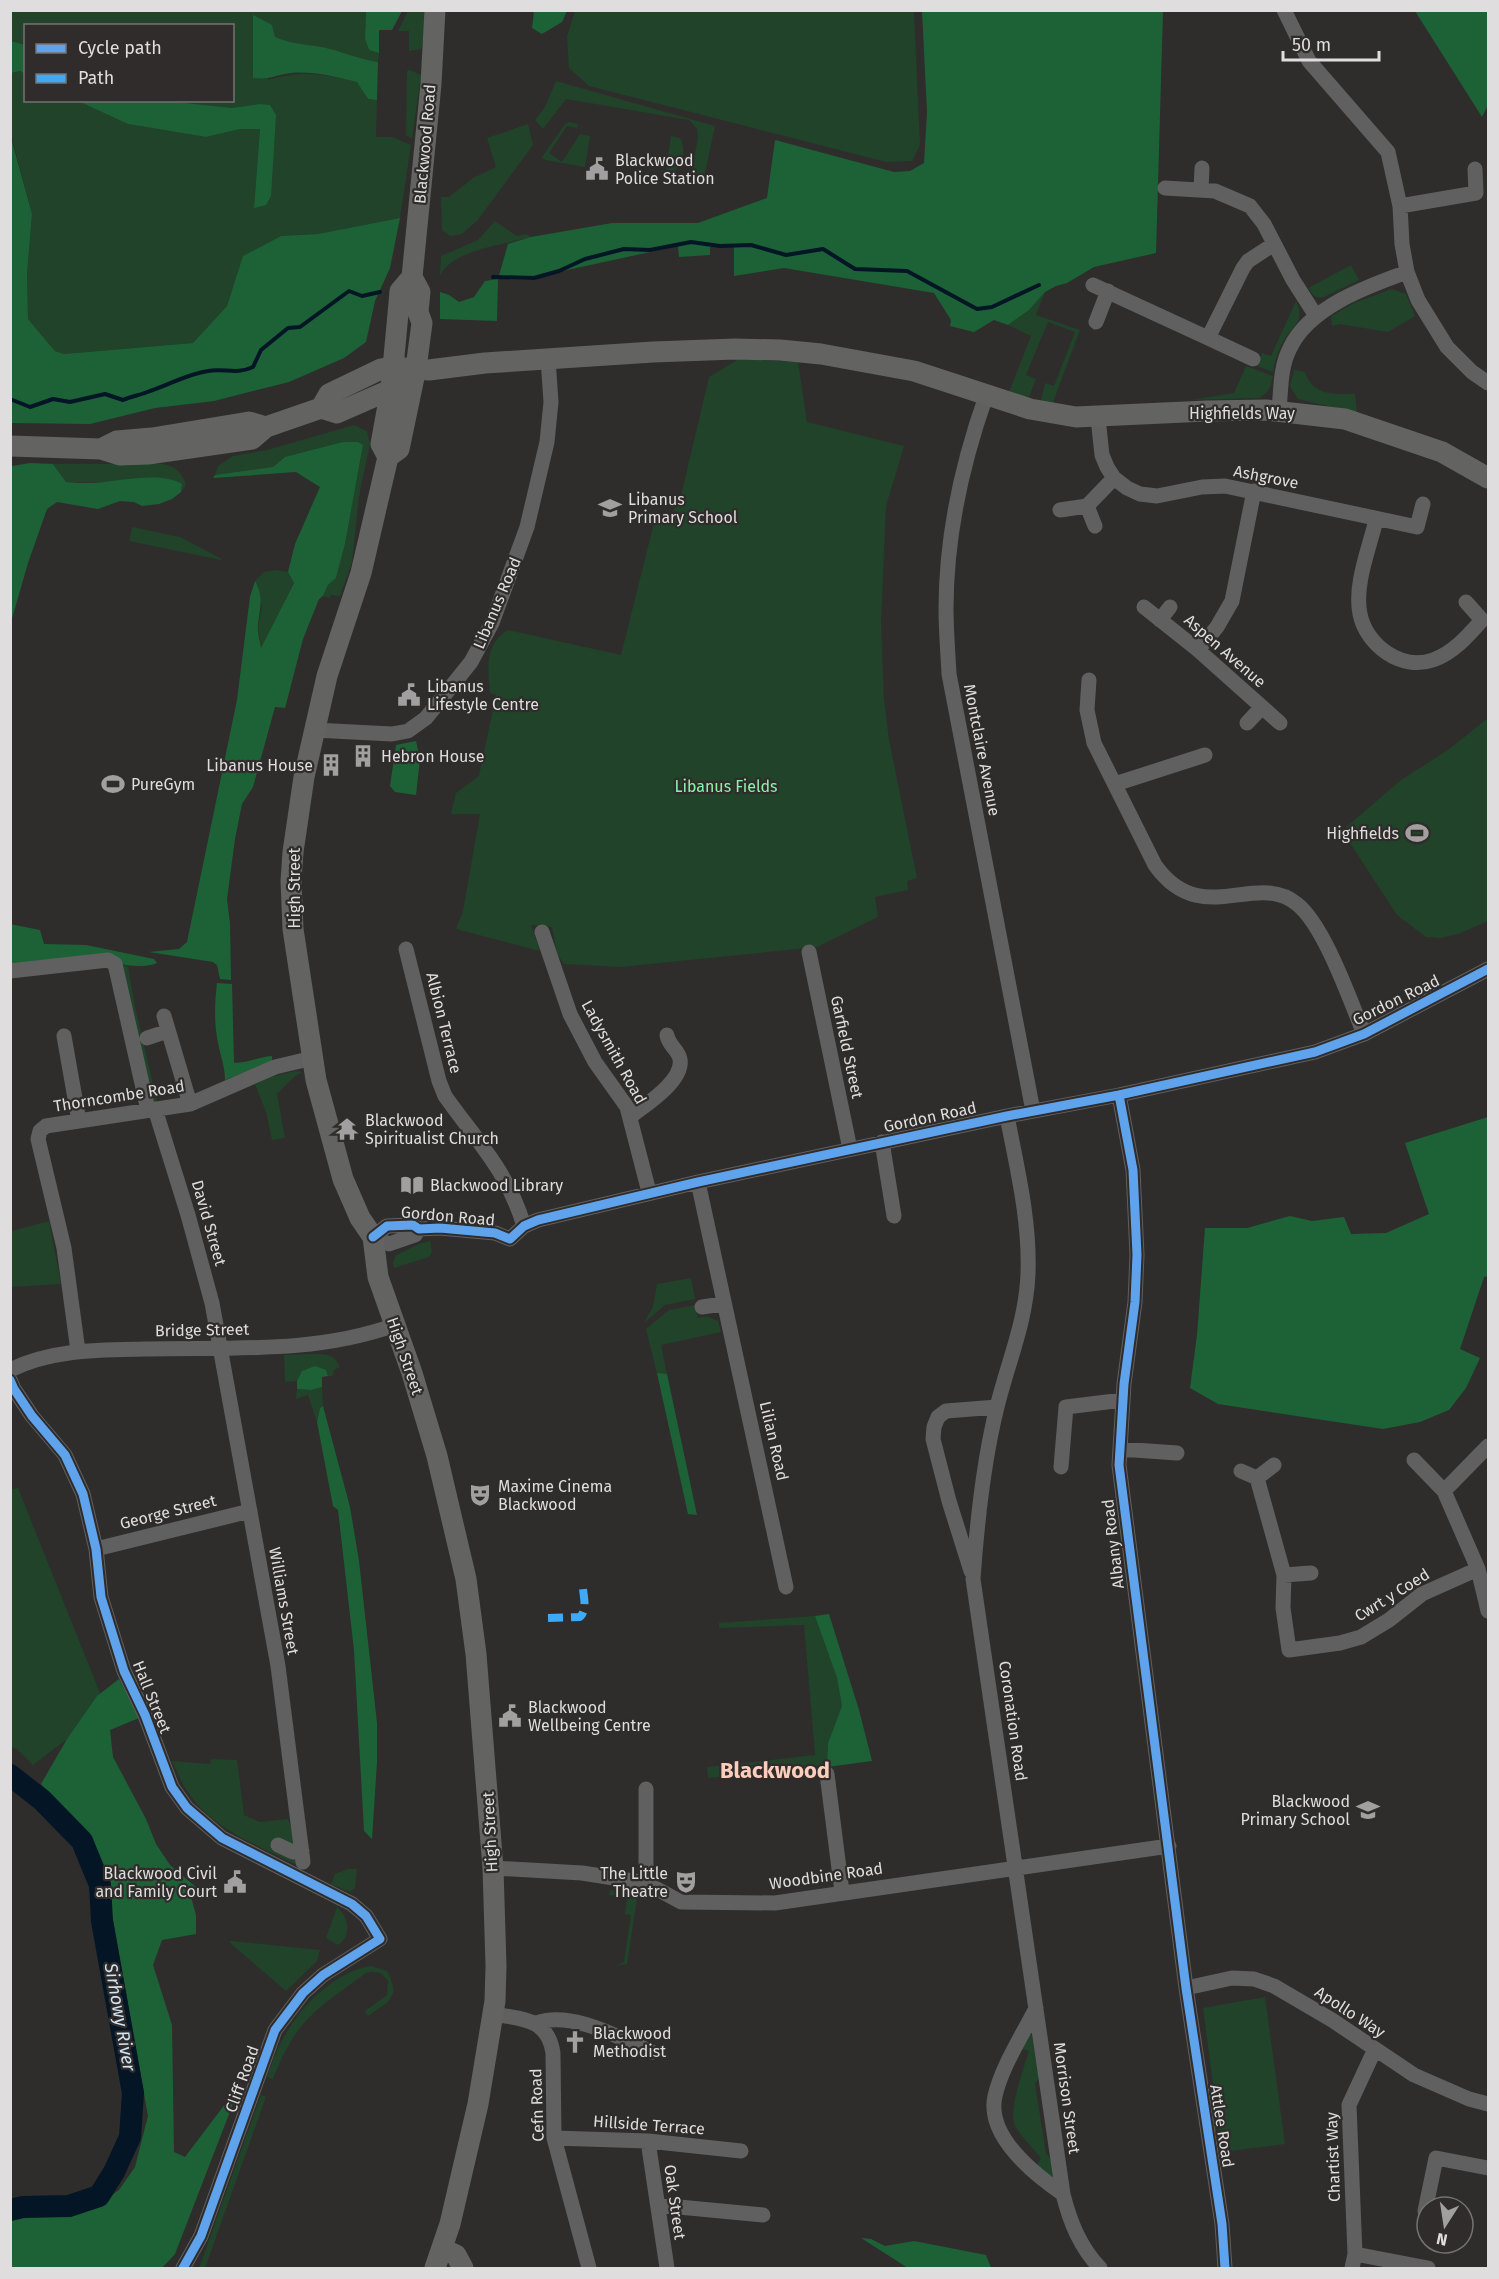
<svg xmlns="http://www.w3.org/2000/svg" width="1499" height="2279" viewBox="0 0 1499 2279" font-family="'Fira Sans',sans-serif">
<rect width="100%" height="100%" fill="#2e2d2c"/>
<path fill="#20432a" d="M10 11H366L365 39 369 50 379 53 378 62C359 59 341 51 322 47 304 44 292 44 274 37L268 80C301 70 324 74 358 82L368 99 377 100 376 137H392L411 145 400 218 318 234 281 236 244 256 227 306 193 343 64 354 55 351 28 319 27 274 32 214 11 134V73L20 71 25 74 26 100 78 101 128 124 206 137 240 129H260L254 207 270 106 259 104 232 108 167 101 232 100V26H26L25 45 11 41Z
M408 11H429L421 49 409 51V31H398Z
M575 11H914L920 145 912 161 886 162 589 86 569 68 567 36Z
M410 70 421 75 412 139 406 135 407 71Z
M556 81 715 126 703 182 690 179 698 138 697 129 689 120 566 99 543 129 535 120 545 107Z
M569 122 578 124 577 128 567 126 549 153 562 162 580 134 590 136 585 167 545 160 542 157 565 124Z
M528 124 533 145 478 220 462 234 450 236 442 230 441 197H449L473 178 496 167 487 138Z
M671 136 680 138C685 147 683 155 681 166L678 165 673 178 667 181 664 179 661 170 666 171Z
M495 221 517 236 526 234 531 237C505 245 452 249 440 276L441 256 478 240Z
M1351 265 1359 280 1324 297C1315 299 1313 295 1308 288Z
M1392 289 1406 294 1415 316 1388 332 1339 324 1332 326 1331 316 1354 303Z
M1045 292 1036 315 1080 330 1052 405 1041 401 1045 383 1054 386 1075 332 1048 322 1026 375 1036 379 1029 397 1027 398 1009 392 1031 336 1008 325 1029 310Z
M1296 301C1307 323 1290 326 1282 344 1277 353 1275 362 1273 372L1257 366 1262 353 1271 356Z
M739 359 798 362 807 422 904 446 886 506 881 623 884 699 889 740 917 878 907 881 908 890 875 897 878 917 817 947 620 967 564 964 557 954 552 927 531 925 540 951 456 929 463 911 480 814H451L456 793 479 776 496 695 490 693C488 669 484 644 508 630L621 655 654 523 671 513 679 504 709 377Z
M1246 366 1273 376C1271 387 1269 392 1259 398L1191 400 1234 393Z
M1294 370 1305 372C1313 396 1333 394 1355 394L1357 413 1298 399 1290 386Z
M354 425 367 431 370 444 359 496 352 562 340 596 331 595 330 598 323 596 328 585 336 578 345 544 363 445 285 457 273 467 215 475 218 466 233 456 267 450Z
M53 464H163C175 466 182 472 186 485L181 492 182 484 66 482Z
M132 527 180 537 222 559 221 560 129 541Z
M276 570 288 572 294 582 261 649 258 626 262 607 255 581 264 572Z
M1488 718V921L1458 934 1440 938 1426 937 1397 915 1346 837 1345 828 1401 780 1448 750Z
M117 963 128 966 135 1007 157 1101 153 1102Z
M295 1071 302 1072 294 1077 277 1094 285 1138 272 1140 266 1112 255 1084 271 1077Z
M49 1221 61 1284 11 1287V1231Z
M430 1241 432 1252 429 1257 394 1268 393 1262 396 1255 419 1244Z
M691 1278 695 1299 665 1305 644 1323 653 1307 657 1284Z
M695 1305 698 1318 707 1316 718 1321 721 1332 661 1345 667 1374 657 1373 646 1329 669 1310Z
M314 1354C327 1354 334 1354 340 1367L334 1370 332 1376H328L326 1370 302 1371 297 1381 285 1382 284 1355Z
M322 1387 323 1406 320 1408 317 1422 308 1395 296 1399 297 1389 311 1390Z
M18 1488 100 1693 67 1739 33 1765 17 1749 11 1747 10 1490Z
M815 1616 837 1678 842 1706 828 1743 827 1767 708 1778 707 1767 815 1755 804 1625 719 1628V1623Z
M211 1759 237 1760 244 1815 260 1822 288 1819 292 1830 297 1865C257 1845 212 1829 187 1791 181 1782 177 1771 172 1761L210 1764Z
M347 1869H357L355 1888 350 1892 331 1884 335 1874Z
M610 1890 638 1893 627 1964 615 1966 624 1962 631 1915 625 1914 627 1897 609 1895Z
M337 1907C349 1917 352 1936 338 1945L326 1938Z
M231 1941 320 1950 317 1961 286 1991 229 1942Z
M371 1966 387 1971 390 1976 394 1991 388 2002 368 2016 365 2011 387 1995 388 1981C382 1972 376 1970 366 1973 317 2009 296 2019 273 2079L267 2077C273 2061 278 2045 288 2030 305 2002 337 1971 371 1966Z
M1265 1997 1285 2144 1222 2152 1203 2008Z
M1031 2032 1039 2078 1035 2084 1046 2153 1052 2161 1053 2180 1036 2166 1041 2158C1034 2149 1019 2135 1015 2125 1008 2109 1024 2068 1029 2051L1022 2049Z
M261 2095 266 2097 205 2268H199Z"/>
<path fill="#1d6236" d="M366 11H402L392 30H379V53L369 50 365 39Z
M534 11V10L567 11 562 22 542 34 532 28Z
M922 11H1163L1156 253 1094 267 1067 283 1056 286 1045 292 1029 310 1008 325 994 320 974 332 950 326 951 320 934 293 784 268 734 276V246L710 247V255L679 257 678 246 544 275 535 280 498 279 497 321 440 319V292L449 295 459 302 474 297 485 281 498 279 508 244 531 237 612 223H698L767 198 775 140 894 172 910 171 924 163 927 112Z
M1415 11H1488V105L1482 117Z
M253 15 272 25 275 37C291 44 305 44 322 47 341 51 359 59 378 62L377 100 368 99 357 82C335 77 314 71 291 73 274 75 272 80 253 78Z
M11 41 25 45V74L20 71 11 73Z
M78 101H167L232 108 259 104 270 105 276 115 271 196 266 205 254 208 260 129H240L206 137 128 124Z
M10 134 32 214 27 274 28 319 55 351 64 354 193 343 227 306 243 256 281 236 318 234 400 218 390 268 375 301 366 342 344 358 289 382 214 401 155 408 90 424 11 423Z
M343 442H358L363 445 345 544 336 578 328 585 323 596 319 599 303 639 285 708 275 707 253 787 242 804 235 839 227 899 230 923 231 980 220 979 217 965 213 962 149 952 179 949 187 942 237 700 250 597 255 581C264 597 260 607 258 624 257 632 260 641 261 648L294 583 288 572 295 544 320 487 296 472 213 478 215 475 273 467 285 457Z
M30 463 53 464 66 482C75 483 85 483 94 483 119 481 161 471 182 484L181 492 172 499 159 504 142 506 134 502 120 501 98 509 57 502 47 509 28 563 11 622V480L12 466Z
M416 741 420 759 416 795 395 792 390 786 396 745Z
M10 924 40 930 44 944 86 945 154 959 157 963C145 968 130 966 117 963L11 968Z
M217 983 232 984 234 1063C248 1063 258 1057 272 1056V1061L225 1080C225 1065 219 1052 217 1037 214 1020 215 1000 217 983Z
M1488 1117V1276L1484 1277 1460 1349 1480 1358 1466 1388 1449 1410 1420 1422 1383 1429 1218 1404 1190 1388 1197 1335 1205 1228H1247L1290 1216 1312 1221 1344 1217 1351 1234 1386 1233 1429 1214 1405 1143Z
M315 1366 326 1370 328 1376 322 1377V1387L311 1390 297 1389V1381L302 1371Z
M657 1373 667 1374 697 1515 688 1514Z
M323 1406 350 1507 359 1561 377 1723V1762L372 1839 364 1831 354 1650 338 1510 333 1506 317 1422 320 1408Z
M829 1614 859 1710 872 1761 827 1767 828 1743 842 1706 837 1678 815 1616Z
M119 1679 139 1718 110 1730 113 1757 146 1819 156 1844 170 1865 196 1887 191 1897 196 1915V1934L162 1940 153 1965 172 2025 174 2152 185 2157 241 2083 175 2254 162 2268H11L10 2219 20 2215H64L93 2208 119 2190 135 2167 148 2116 108 1892 91 1842 41 1784 67 1739 97 1696Z
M861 2238 871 2239 885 2246 914 2241 986 2255 991 2268H908Z"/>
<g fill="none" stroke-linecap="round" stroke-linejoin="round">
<path stroke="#041625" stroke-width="4" d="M493 277 534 278 559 271 585 259 624 249 650 250 691 242 720 246 751 245 786 255 823 249 855 269 907 271 977 309 992 307 1039 285
M10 399 30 407 53 399 70 402 105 394 123 400C132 396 141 395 150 391 169 385 187 374 208 371 225 368 236 375 253 367L261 350 288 328 300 327 349 291 362 296 380 292"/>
<path stroke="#041625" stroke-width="22" d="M10 1775 42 1800 82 1841 100 1885 102 1921 133 2093 130 2137 114 2172 99 2196 69 2206 23 2207 10 2210"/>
<path stroke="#606060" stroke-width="15" d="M1284 10 1309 61 1388 152 1400 206 1402 244 1407 272 1418 300 1447 347 1472 372 1488 383
M1165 188 1215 191 1250 206 1264 224 1293 280 1316 316
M1201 189 1202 168
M1400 206 1476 193 1475 169
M1093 285 1208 338 1243 268 1248 261 1274 244
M1096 322 1108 291
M1208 338 1253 359
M986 396C962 464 946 536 946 609 946 631 948 653 949 674L1033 1111
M1279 411C1281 390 1280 367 1290 348 1309 307 1368 286 1407 272
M1098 418 1102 455 1107 467 1114 478 1127 488 1140 494 1157 496 1202 487 1225 486 1417 527 1423 504
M1087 506 1095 526
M1060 510 1087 506 1114 478
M1376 520C1369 549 1354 585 1360 614 1366 645 1401 671 1433 660 1453 653 1468 636 1482 620L1466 602
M1144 607 1198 650 1280 723
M1160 620 1170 607
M1198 650 1217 627 1232 601 1254 491
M1089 680 1087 710 1094 743 1155 865C1201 930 1255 870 1297 904 1324 925 1350 1000 1364 1034
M1247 723 1262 707
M314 730 392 734 408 731 426 718 471 662 492 623 527 527 547 442 551 402 548 359
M1115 784 1205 755
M542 932 570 1014 595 1062 627 1107 649 1192
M406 949 439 1081 445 1096C477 1141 508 1172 524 1226
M809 952 850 1149
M10 971 108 960 115 964 148 1110
M164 1016 190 1104
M64 1036 79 1121
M147 1038 168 1031
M1119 1095 1133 1170 1137 1255 1135 1302 1124 1384 1119 1465 1186 1988 1222 2224 1225 2268
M155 1109 188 1215 212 1303 278 1666 303 1862
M1007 1116C1017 1168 1030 1220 1028 1274 1026 1322 1008 1362 997 1407 983 1463 977 1522 973 1579L1063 2194C1070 2222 1080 2247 1100 2268
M630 1117C645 1105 684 1081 680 1059 678 1049 668 1045 667 1035
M882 1142 894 1216
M698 1182 786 1587
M373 1237 387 1226 413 1225 419 1229 440 1228 495 1233 510 1239 524 1226 538 1220 698 1182 1007 1116 1119 1095 1315 1052 1364 1034 1488 969
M373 1237 389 1244 415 1235 419 1229
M702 1307 723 1304
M78 1351 64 1248 38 1139 40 1131 46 1126 190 1104 275 1067 313 1058
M10 1370C52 1349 100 1350 145 1349 229 1347 315 1354 395 1325
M10 1380 14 1389 32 1416 65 1455 83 1494 96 1549 101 1597 124 1671 145 1715 172 1787 187 1808 222 1838 352 1904 366 1916 380 1939 323 1975 303 1993 275 2030 201 2236 183 2268
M1120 1449 1177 1453
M1414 1460 1444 1491 1478 1569 1488 1611
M1061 1467 1066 1407 1123 1400
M1241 1471 1257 1478 1284 1575 1283 1608 1289 1650 1340 1643 1361 1637 1389 1620 1422 1594 1478 1569
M1257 1478 1274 1465
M1444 1491 1488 1446
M96 1549 250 1511
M971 1571 949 1501 933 1439 934 1427 938 1417 946 1411 997 1407
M1284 1575 1311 1573
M827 1774 842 1892
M646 1789V1883
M278 1845 293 1852 302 1851
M493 1868 582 1873 646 1883 681 1902 775 1903 1169 1846
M1186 1988 1232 1978 1254 1979 1274 1986 1332 2020 1414 2075 1469 2099 1488 2104
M1036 2008C1022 2036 1002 2066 995 2096 986 2136 1034 2174 1063 2194
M493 2014C521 2019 548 2018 553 2053L554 2138 589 2268
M536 2023C571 2010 620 2038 652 2052
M554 2138 648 2141 741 2151
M648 2141 667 2268
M658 2205 763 2215
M1425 2211 1436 2158 1488 2168
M1355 2254 1428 2268
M1352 2268 1355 2254 1349 2105 1375 2049"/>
<path stroke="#636362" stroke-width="21" d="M435 10 431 84 412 277 400 291 399 303 391 389 381 444 388 457 361 573 327 676 304 777 293 852 291 881 293 929 316 1080 343 1179 360 1218 373 1237 378 1277 412 1373 437 1456 466 1579 476 1654 493 1868 496 1966 495 2001 478 2104 450 2224 435 2268
M321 408 329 394 381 369 392 367 429 370 485 363 653 352 735 349 780 350 821 354 914 371 1030 409 1076 417 1207 411 1266 410 1345 419 1442 452 1488 478
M10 446 101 449 120 455 148 454 252 439 266 427 321 408 337 413 401 385
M101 449 117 441 152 438 249 422 266 427
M388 457 399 449 416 368 422 323 418 312 420 292 412 277
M443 2249 456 2255 463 2268"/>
<path stroke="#3fa9f5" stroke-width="8" stroke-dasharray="15 8" stroke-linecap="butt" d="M548 1618 580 1617C587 1610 584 1598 583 1589"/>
<g stroke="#2f2c2b" stroke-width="13">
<path id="cycleway" d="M1119 1095 1133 1170 1137 1255 1135 1302 1124 1384 1119 1465 1186 1988 1222 2224 1225 2268
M373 1237 387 1226 413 1225 419 1229 440 1228 495 1233 510 1239 524 1226 538 1220 698 1182 1007 1116 1119 1095 1315 1052 1364 1034 1488 969
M10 1380 14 1389 32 1416 65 1455 83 1494 96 1549 101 1597 124 1671 145 1715 172 1787 187 1808 222 1838 352 1904 366 1916 380 1939 323 1975 303 1993 275 2030 201 2236 183 2268"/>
</g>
<use href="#cycleway" stroke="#60a3ed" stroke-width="9"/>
</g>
<defs>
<g id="civic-bare" transform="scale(1.8)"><path d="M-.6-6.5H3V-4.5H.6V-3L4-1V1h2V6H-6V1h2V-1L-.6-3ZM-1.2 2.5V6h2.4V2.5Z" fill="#a19f9f" stroke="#2f2c2b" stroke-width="2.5" paint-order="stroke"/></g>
<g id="school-bare" transform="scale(1.8)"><path d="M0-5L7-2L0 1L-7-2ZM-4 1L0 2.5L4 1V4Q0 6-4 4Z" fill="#a19f9f" stroke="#2f2c2b" stroke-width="2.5" paint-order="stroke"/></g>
<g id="building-bare" transform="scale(1.8)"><path d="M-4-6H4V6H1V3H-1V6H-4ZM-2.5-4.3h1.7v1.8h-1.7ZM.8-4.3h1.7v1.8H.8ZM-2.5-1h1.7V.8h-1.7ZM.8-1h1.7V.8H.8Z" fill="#a19f9f" stroke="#2f2c2b" stroke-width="2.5" paint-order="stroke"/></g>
<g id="stadium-bare" transform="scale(1.8)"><path d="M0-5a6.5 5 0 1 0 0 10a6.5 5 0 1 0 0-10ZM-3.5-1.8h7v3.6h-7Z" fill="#a19f9f" stroke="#2f2c2b" stroke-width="2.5" paint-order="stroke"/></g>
<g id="temple-bare" transform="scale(1.8)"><path d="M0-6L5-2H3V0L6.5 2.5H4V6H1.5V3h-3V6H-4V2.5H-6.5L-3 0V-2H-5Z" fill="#a19f9f" stroke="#2f2c2b" stroke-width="2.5" paint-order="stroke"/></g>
<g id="library-bare" transform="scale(1.8)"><path d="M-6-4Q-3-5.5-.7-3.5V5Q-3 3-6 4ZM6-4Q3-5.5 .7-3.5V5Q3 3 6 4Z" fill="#a19f9f" stroke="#2f2c2b" stroke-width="2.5" paint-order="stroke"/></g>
<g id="theatre-bare" transform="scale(1.8)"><path d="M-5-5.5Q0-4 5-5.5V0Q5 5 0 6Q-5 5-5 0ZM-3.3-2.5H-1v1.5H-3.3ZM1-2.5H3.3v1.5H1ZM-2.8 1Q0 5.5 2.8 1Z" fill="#a19f9f" stroke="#2f2c2b" stroke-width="2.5" paint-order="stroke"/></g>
<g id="church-bare" transform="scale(1.8)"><path d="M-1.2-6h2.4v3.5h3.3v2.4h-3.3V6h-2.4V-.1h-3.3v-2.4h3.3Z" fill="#a19f9f" stroke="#2f2c2b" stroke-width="2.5" paint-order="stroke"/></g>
</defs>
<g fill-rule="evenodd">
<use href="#civic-bare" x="597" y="169"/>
<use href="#school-bare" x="610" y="508"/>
<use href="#civic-bare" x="409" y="695"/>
<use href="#building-bare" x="363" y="756"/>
<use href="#building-bare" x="331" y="765"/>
<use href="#stadium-bare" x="113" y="784"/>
<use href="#stadium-bare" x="1417" y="833"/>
<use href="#temple-bare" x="347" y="1129"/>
<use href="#library-bare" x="412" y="1185"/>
<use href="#theatre-bare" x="480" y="1495"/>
<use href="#civic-bare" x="510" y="1716"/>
<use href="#school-bare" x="1368" y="1810"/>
<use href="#civic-bare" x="235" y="1882"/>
<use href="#theatre-bare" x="686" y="1882"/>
<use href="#church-bare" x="575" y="2042"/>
</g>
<g text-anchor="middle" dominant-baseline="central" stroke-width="4.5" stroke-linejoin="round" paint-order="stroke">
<g font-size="16" fill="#dfdddd" stroke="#2f2c2b">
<text transform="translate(425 144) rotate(-85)">Blackwood Road</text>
<text x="1242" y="413">Highfields Way</text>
<text transform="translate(1266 477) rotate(11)">Ashgrove</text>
<text transform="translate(497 603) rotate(-67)">Libanus Road</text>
<text transform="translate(1225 651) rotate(41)">Aspen Avenue</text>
<text transform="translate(982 750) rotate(79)">Montclaire Avenue</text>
<text transform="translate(294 888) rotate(-90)">High Street</text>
<text transform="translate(1396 1000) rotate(-26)">Gordon Road</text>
<text transform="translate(444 1023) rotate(76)">Albion Terrace</text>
<text transform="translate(847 1047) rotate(78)">Garfield Street</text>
<text transform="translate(614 1052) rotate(61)">Ladysmith Road</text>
<text transform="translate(119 1096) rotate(-9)">Thorncombe Road</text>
<text transform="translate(930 1117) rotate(-12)">Gordon Road</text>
<text transform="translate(448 1216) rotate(5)">Gordon Road</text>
<text transform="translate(209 1223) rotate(74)">David Street</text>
<text transform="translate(202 1330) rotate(-1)">Bridge Street</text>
<text transform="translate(405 1356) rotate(71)">High Street</text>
<text transform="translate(774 1441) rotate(77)">Lilian Road</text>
<text transform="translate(168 1512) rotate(-14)">George Street</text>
<text transform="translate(1113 1544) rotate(-97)">Albany Road</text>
<text transform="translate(1392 1595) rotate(-32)">Cwrt y Coed</text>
<text transform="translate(284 1601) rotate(80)">Williams Street</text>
<text transform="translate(152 1697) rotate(68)">Hall Street</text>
<text transform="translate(1013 1721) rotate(82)">Coronation Road</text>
<text transform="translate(490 1832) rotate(-93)">High Street</text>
<text transform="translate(826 1876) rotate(-8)">Woodbine Road</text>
<text transform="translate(1350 2012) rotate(33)">Apollo Way</text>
<text transform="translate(242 2079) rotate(-70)">Cliff Road</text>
<text transform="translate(1067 2098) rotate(82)">Morrison Street</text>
<text transform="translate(537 2105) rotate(-92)">Cefn Road</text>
<text transform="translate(649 2125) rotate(4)">Hillside Terrace</text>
<text transform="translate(1222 2126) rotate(81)">Attlee Road</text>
<text transform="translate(1333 2157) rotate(-92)">Chartist Way</text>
<text transform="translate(675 2202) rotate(82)">Oak Street</text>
</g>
<g font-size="16" fill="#dfdddd" stroke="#2f2c2b" text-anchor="start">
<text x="615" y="160">Blackwood<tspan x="615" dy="18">Police Station</tspan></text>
<text x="628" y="499">Libanus<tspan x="628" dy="18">Primary School</tspan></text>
<text x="427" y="686">Libanus<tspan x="427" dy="18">Lifestyle Centre</tspan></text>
<text x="381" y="756">Hebron House</text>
<text x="313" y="765" text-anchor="end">Libanus House</text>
<text x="131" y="784">PureGym</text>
<text x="1399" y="833" text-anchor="end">Highfields</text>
<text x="365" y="1120">Blackwood<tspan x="365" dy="18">Spiritualist Church</tspan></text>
<text x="430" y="1185">Blackwood Library</text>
<text x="498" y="1486">Maxime Cinema<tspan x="498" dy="18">Blackwood</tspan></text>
<text x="528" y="1707">Blackwood<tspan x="528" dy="18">Wellbeing Centre</tspan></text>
<text x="1350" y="1801" text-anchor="end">Blackwood<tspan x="1350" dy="18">Primary School</tspan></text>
<text x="217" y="1873" text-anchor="end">Blackwood Civil<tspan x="217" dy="18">and Family Court</tspan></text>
<text x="668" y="1873" text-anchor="end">The Little<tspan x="668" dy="18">Theatre</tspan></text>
<text x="593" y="2033">Blackwood<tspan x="593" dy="18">Methodist</tspan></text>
</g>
<g font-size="16" fill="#8cf2a9" stroke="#2f2c2b">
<text x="726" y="786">Libanus Fields</text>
</g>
<g font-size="18" font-style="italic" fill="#d2e5f3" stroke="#2f2c2b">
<text transform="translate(120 2017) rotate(80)">Sirhowy River</text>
</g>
<g font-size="22" font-weight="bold" fill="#fecebc" stroke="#2f2c2b">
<text x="775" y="1770">Blackwood</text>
</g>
</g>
<rect width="1499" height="2279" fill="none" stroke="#dfdddd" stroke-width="24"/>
<rect x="24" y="24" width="210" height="78" fill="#2f2c2b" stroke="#757372" stroke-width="1.5"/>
<rect x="36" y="44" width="30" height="9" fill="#60a3ed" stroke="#757372" stroke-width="1.5"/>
<text x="78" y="54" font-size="18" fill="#dfdddd">Cycle path</text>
<rect x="36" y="74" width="30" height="9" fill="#3fa9f5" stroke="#757372" stroke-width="1.5"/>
<text x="78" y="84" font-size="18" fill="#dfdddd">Path</text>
<g transform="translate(1445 2225) rotate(192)"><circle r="28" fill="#2f2c2b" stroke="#757372" stroke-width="1.5"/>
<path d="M0-4.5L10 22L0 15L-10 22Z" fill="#a19f9f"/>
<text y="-9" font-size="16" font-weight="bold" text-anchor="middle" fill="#dfdddd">N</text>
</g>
<path d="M1283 51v9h96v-9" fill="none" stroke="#dfdddd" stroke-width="3"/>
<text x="1292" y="51" font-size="18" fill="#dfdddd" stroke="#2f2c2b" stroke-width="4.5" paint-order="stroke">50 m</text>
</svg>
